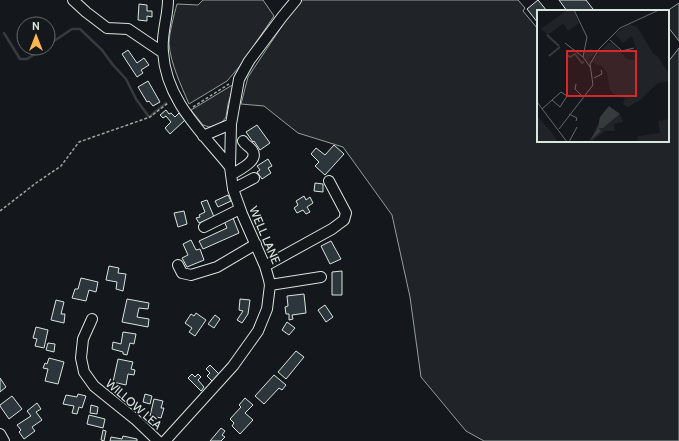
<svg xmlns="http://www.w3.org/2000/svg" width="679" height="441" viewBox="0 0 679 441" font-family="Cabin,sans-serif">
<rect width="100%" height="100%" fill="#14181c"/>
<path fill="#202428" stroke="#939e99" d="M203 0H263L274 16 240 66 227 81 189 104C181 85 171 65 169 44 169 34 174 15 177 4L198 5Z
M301 0H518L525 8 523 11 538 29V141H668V62L679 48V441H484L466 431 421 377 410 297 392 215 343 147 298 133 264 106 241 104 248 77 296 5Z
M679 3V41L668 27V11H667Z
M234 84 228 104 226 117 223 121 217 125 209 127 203 125 191 110Z"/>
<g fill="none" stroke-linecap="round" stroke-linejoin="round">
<path stroke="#363b3e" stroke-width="2.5" d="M4 33 20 59H27L44 48
M48 45 72 29H80L102 50 113 65 126 79 136 99 149 117 166 103"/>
</g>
<path fill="#2c363c" stroke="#d8e6dc" d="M538 0 547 11H538V23L527 9Z
M559 0H586L593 9 591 11H567Z
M139 4 147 5V11H152V17L147 16V21L138 20Z
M128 50 137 63 144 58 149 65 141 70 143 73 137 77 122 54Z
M148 81 160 102 153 106 149 101 147 102 138 87Z
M166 110 169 114 171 113 175 117 179 113 185 120 170 134 165 128 171 122 166 116 163 118 160 115Z
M257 125 270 143 260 150 254 141 253 142 246 132Z
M334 145 344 154 325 175 315 166 319 162 311 154 316 148 325 155Z
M268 159 272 166 268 168 271 173 262 179 257 172 260 170 257 166Z
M315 183 323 184V192L314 191Z
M228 195 231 201 218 207 215 201Z
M304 196 306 200 310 197 313 203 307 207 310 212 306 214 303 210 297 213 294 208 298 205 296 201Z
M207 200 214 217 199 223 196 218 200 217 199 215 205 212 201 202Z
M184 211 187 224 178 227 174 213Z
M233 218 239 233 203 249 199 241 227 228 224 221Z
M191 240 196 250 200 249 204 260 187 267 182 258 188 255 183 244Z
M331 241 341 259 330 264 321 246Z
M109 266 119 268 118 273 126 274 123 291 116 289 117 282 106 280Z
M342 271V295H332V272Z
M81 278 98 282 96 292 89 290 86 301 72 298 75 289H78Z
M304 294 306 313 292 315 293 319 289 320V314H286L285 307 288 306 287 296Z
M127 299 149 303 148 309 139 308 137 317 149 319 148 327 122 322Z
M240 299 250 300 248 314 242 323 237 320 243 311 239 310Z
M56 300 64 302 61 314H65L64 323 51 320Z
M325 305 333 317 326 322 318 310Z
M196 313 206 320 195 336 189 332 192 328 185 323 191 314 194 316Z
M215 315 220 319 214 328 208 324Z
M287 322 295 328 289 335 282 330Z
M36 327 48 330 44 348 35 346 37 339 33 338Z
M123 332 136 334 134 344 130 343 127 355 123 354V352L112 349 113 342 121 344Z
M48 343 55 344 54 352 46 350Z
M296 351 304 357 286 379 278 372Z
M49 358 64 362 58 384 45 381 48 369 43 368 45 363 47 364Z
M118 359 133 362 131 369 135 370 134 375 128 374 126 385 113 382Z
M210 365 220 375 213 382 207 376 210 373 206 369Z
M192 374 195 377 198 374 201 377 198 380 204 387 201 391 188 378Z
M274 375 286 385 282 390 279 388 264 404 255 396Z
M0 378 6 387 0 392Z
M78 394 86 396 82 408 79 407 77 414 72 413 74 406 63 404 66 395 77 397Z
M145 394 152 396 150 404 143 402Z
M12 396 22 409 9 419 0 406V405Z
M245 398 253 405 245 413 253 420 240 434 232 426 234 423 230 419 241 407 239 405Z
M154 399 163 401 161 408H164L161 418 150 416Z
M37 403 41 409 36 412 42 420 32 427 35 431 24 439 19 432 21 430 17 425 31 416 27 411Z
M91 405 98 407 97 414 90 413Z
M89 415 105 419 103 428 87 424Z
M221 428 225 431 222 435 225 437 221 441H210Z
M103 430 106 431 104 441 101 440Z
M123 436 137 439V441H110L111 437 122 439Z"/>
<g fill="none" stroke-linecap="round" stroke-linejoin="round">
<g stroke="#d8e6dc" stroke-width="12">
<path id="minor" d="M73 0 86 12 107 28 128 29 162 52
M168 0C168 17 161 34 163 52 166 101 202 132 230 167
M203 136 231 124
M231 175C238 170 260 161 252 150 249 146 245 145 243 141
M233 189 254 178
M204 227 240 209
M178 265 182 273 191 275 217 267 256 244
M265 266 332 229 344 220 346 213 329 181
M270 285 321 277
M92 319 83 339 81 358 84 372 94 386 135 419 158 441
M0 434 4 441
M165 441 233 366 258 331 267 309 270 285 269 280 265 266 242 214 233 189 230 167 231 124 239 79 249 61 282 17 296 0"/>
</g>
<path stroke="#9da8a2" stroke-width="1.5" stroke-dasharray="3 2" stroke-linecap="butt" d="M193 107 229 84
M0 211 36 183 61 166 79 142 150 117 168 103"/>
<use href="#minor" stroke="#14181c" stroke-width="10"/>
</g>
<g text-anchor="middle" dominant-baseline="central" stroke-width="3" stroke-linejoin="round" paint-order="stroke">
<g font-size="12" fill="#d8e6dc" stroke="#14181c">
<text transform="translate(265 235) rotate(67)">WELL LANE</text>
<text transform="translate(134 404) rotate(41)">WILLOW LEA</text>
</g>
</g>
<g transform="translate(537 10)">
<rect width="132" height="132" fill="#14181c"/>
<path d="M30 0H36L42 13 31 21 27 14 24 15 11 25 4 19ZM92 14 100 17 116 43 121 47 132 64V71L121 73 103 90 91 97 86 94 88 88 80 87 73 80 70 63 65 56 54 52 71 33H75L90 49 97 50 100 46 97 43 100 41 95 26 86 33 78 24ZM54 38 58 43 50 51 54 50 52 54 48 49 47 46 48 42ZM83 104 86 112 77 114 78 121H68L54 132 60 115 66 118ZM0 106 16 124 20 131 0 132ZM132 109V132H100L101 126 123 123 121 111Z" fill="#202428"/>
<path d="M72 96 83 104 66 118H62L64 121 52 132 61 117 63 107Z" fill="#363b3e"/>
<path fill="none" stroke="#363b3e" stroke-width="2" d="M10 25 22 36M30 45 33 47 38 44 45 53 47 52M12 46 23 37"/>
<path fill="none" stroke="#626a69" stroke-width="1" d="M37 0 50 27 46 47 53 57M73 30 85 41 97 38M28 33 46 47M57 68 65 64 64 60M39 74 38 79 46 87M0 92 30 132M5 99 24 82 30 86 23 97 15 90M32 104 40 108 39 111M22 119 56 75 53 54 62 39 83 18 122 0M32 132 40 117"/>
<path fill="#d62828" fill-opacity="0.15" stroke="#d62828" stroke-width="2" d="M30 41H99V86H30Z"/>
<rect width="132" height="132" fill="none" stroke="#d8e6dc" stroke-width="2"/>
</g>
<g transform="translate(36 36)"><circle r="19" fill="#14181c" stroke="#626a69"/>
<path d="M0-3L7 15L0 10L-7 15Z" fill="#ffb74d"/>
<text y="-6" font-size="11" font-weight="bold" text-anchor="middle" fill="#d8e6dc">N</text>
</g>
</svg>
